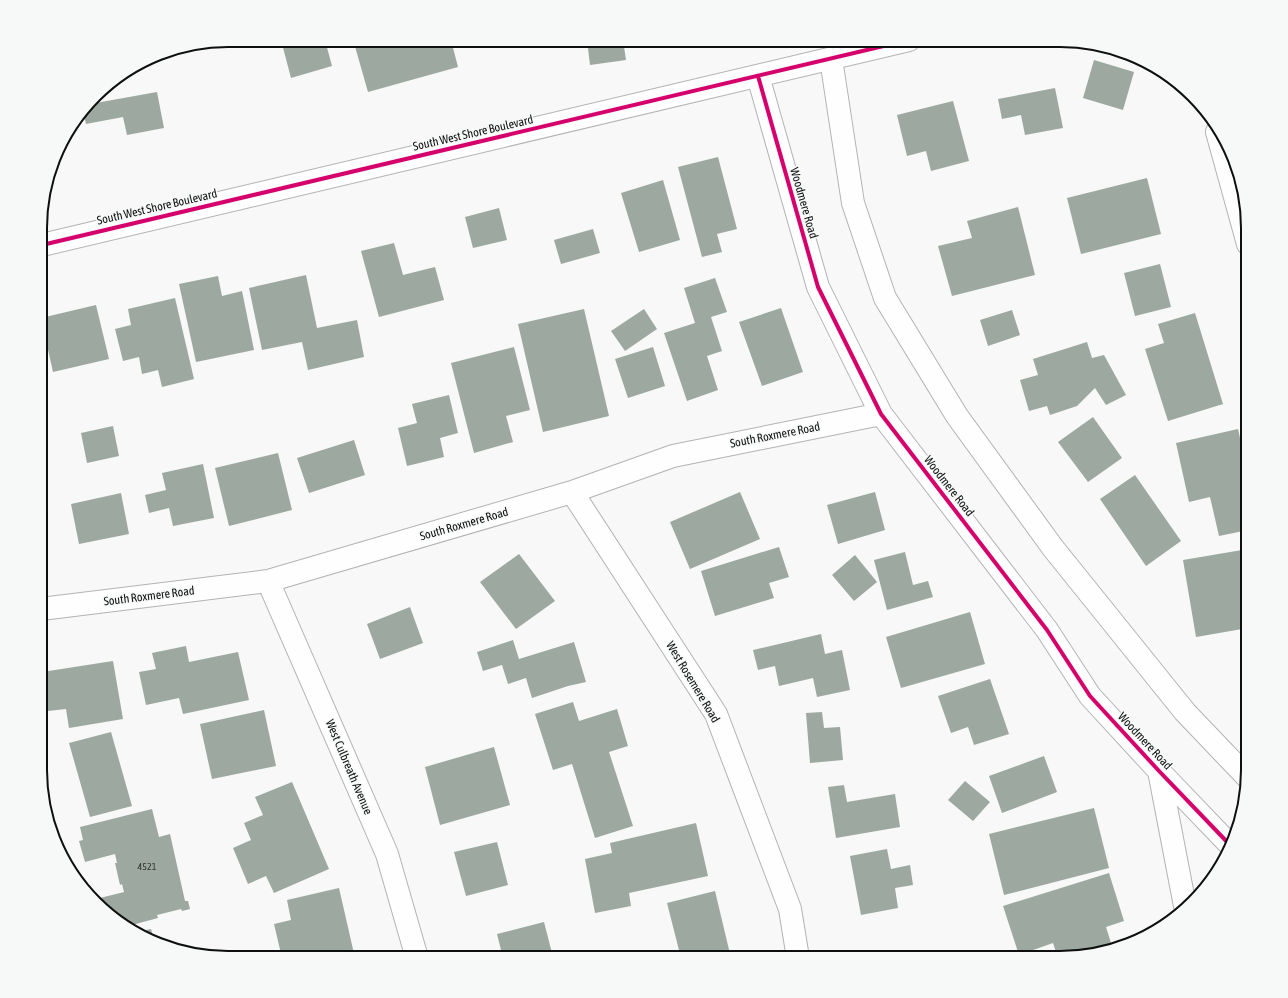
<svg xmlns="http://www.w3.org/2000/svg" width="1288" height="998" viewBox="0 0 1288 998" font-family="'Asap Condensed',sans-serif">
<rect width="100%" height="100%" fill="#f7f8f7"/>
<path fill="#9da8a1" d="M281 40H325L332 66 291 78Z
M365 40H451L458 67 368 92 354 43Z
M587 40H623L626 60 590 65Z
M1094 60 1134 72 1123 110 1083 98Z
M1055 88 1063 128 1025 135 1021 115 1002 119 998 99Z
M157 92 164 128 127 135 123 117 86 124 83 112 90 104Z
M953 101 969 161 931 171 926 151 907 156 897 115Z
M718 157 737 229 717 234 722 252 702 257 678 167Z
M1147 178 1161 234 1081 254 1067 198Z
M663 180 680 240 639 252 621 193Z
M1018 207 1035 275 952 296 938 246 972 238 967 221Z
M499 208 507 240 473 248 465 217Z
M593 229 600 253 561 264 554 240Z
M394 243 403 275 435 267 444 300 379 317 361 251Z
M1160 264 1171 307 1135 316 1124 273Z
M306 275 317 328 357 320 364 357 308 370 302 342 262 350 249 288Z
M218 276 222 296 242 291 254 350 196 362 179 284Z
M715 278 727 312 711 317 722 351 707 356 718 390 687 401 664 333 695 323 684 288Z
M175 298 194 379 162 387 158 370 142 374 139 357 123 361 115 329 131 325 128 309Z
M96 305 109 359 53 372 41 318Z
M781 308 803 372 762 386 739 322Z
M584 309 609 416 543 432 518 324Z
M644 309 657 329 625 351 611 331Z
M1012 310 1020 335 988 346 980 320Z
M1195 313 1223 404 1168 421 1145 349 1164 343 1158 324Z
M1087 342 1092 358 1104 355 1126 395 1106 405 1095 388 1077 406 1050 415 1047 406 1029 411 1020 380 1038 375 1033 359Z
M514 347 530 410 506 416 513 442 474 453 451 363Z
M653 347 665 386 628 398 615 359Z
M449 395 458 433 440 438 444 457 407 466 398 428 417 423 412 404Z
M1093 417 1122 458 1088 482 1058 442Z
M113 426 119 456 87 463 81 433Z
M1238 429 1248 474V530L1219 536 1210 497 1189 502 1176 443Z
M354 440 365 475 309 493 297 458Z
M278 453 292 510 229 526 215 468Z
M203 464 214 518 173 526 169 508 149 513 145 495 166 490 162 473Z
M1135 475 1181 541 1146 566 1100 499Z
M740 492 760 539 690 569 670 522Z
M875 492 885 530 838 544 827 505Z
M121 493 129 534 79 544 71 504Z
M779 547 789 577 769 583 774 598 715 616 701 571Z
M1248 549V628L1196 637 1183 560Z
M905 552 913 585 928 581 933 597 887 610 874 560Z
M519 554 555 601 516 629 480 582Z
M855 555 877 582 854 601 832 575Z
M410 607 423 643 380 659 367 624Z
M970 612 985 664 901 688 886 637Z
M821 634 825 654 842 650 850 690 817 697 813 678 779 686 775 666 758 670 753 650Z
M513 640 519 659 574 642 586 682 568 686 532 698 526 678 508 684 502 665 483 671 477 652Z
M186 646 189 662 238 652 249 700 183 714 179 698 146 705 139 672 156 669 152 653Z
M113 661 123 719 69 728 66 709 48 711 42 672Z
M990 679 1009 734 974 745 968 727 951 733 938 696Z
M573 702 579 721 617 709 628 746 609 752 633 826 595 838 572 764 553 770 535 714Z
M264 710 276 766 212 779 200 724Z
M822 712 824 728 840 727 843 760 810 763 806 713Z
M111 732 132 806 90 817 69 743Z
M494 747 510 805 440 825 425 767Z
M1044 756 1057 792 1002 813 989 776Z
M965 781 990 802 973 821 948 800Z
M292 782 329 869 274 893 266 876 248 884 233 848 251 840 244 823 263 815 255 797Z
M844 785 847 802 895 794 900 827 836 838 828 787Z
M1094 808 1109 868 1004 895 989 834Z
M152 809 159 837 170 834 185 901H188L190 909 182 911 181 909 157 915 158 918 128 926 104 911 100 898 124 892 122 884 120 885 115 863H117L115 854 85 862 79 841 83 840 80 827Z
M696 823 708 876 629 893 631 906 595 913 585 859 612 853 610 843Z
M497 842 508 885 466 896 454 852Z
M887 849 891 869 910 865 913 885 895 888 898 908 861 915 850 856Z
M1109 873 1124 921 1106 927 1111 943 1060 958H1058L1053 943 1019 955 1003 906Z
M339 888 355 958H282L274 924 291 920 287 900Z
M715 891 731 958H681L667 903Z
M544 922 552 953 534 958H503L497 934Z
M151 929 155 943 137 932Z"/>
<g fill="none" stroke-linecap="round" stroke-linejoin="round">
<g stroke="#b2b3b2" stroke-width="24">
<path id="street" d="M831 59 853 203 885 298 957 416 1053 548 1185 712 1248 778
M758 76 818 287 881 414 1047 630 1090 696 1159 771 1231 846
M1217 132 1248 244
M572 492 716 714 790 909 798 958
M268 581 387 854 417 958
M41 609 268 581 572 492 673 456 881 414
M1159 771 1185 906"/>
</g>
<g stroke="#b2b3b2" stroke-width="24">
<path id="secondary" d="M42 245 909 40"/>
</g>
<use href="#street" stroke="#fefefe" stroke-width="22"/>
<use href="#secondary" stroke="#fefefe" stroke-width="22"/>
<g stroke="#f6f9f7" stroke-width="6">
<path id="cycleway" d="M758 76 818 287 881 414 1047 630 1090 696 1159 771 1231 846
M42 245 909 40"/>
</g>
<use href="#cycleway" stroke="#d6006c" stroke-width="4"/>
</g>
<g text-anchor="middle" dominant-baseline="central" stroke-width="3" stroke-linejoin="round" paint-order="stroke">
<g font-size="10" fill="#323534">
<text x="147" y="866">4521</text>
</g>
<g font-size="12" fill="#0e0f0f" stroke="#f6f9f7">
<text transform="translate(473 133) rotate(-13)">South West Shore Boulevard</text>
<text transform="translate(804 203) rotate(74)">Woodmere Road</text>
<text transform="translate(157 207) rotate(-13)">South West Shore Boulevard</text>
<text transform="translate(775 435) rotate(-11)">South Roxmere Road</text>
<text transform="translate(949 486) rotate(52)">Woodmere Road</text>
<text transform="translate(464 524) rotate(-16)">South Roxmere Road</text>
<text transform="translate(149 596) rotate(-7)">South Roxmere Road</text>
<text transform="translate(693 682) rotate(59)">West Rosemere Road</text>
<text transform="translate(1145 741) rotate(47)">Woodmere Road</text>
<text transform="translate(349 767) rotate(67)">West Culbreath Avenue</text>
</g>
</g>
<path d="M0 0H1288V998H0ZM228 47H1060A181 181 0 0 1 1241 228V770A181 181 0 0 1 1060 951H228A181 181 0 0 1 47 770V228A181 181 0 0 1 228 47Z" fill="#f6f9f7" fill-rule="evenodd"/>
<path fill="none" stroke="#0e0f0f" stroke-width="2" d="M228 47H1060A181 181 0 0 1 1241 228V770A181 181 0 0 1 1060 951H228A181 181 0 0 1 47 770V228A181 181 0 0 1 228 47Z"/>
</svg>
